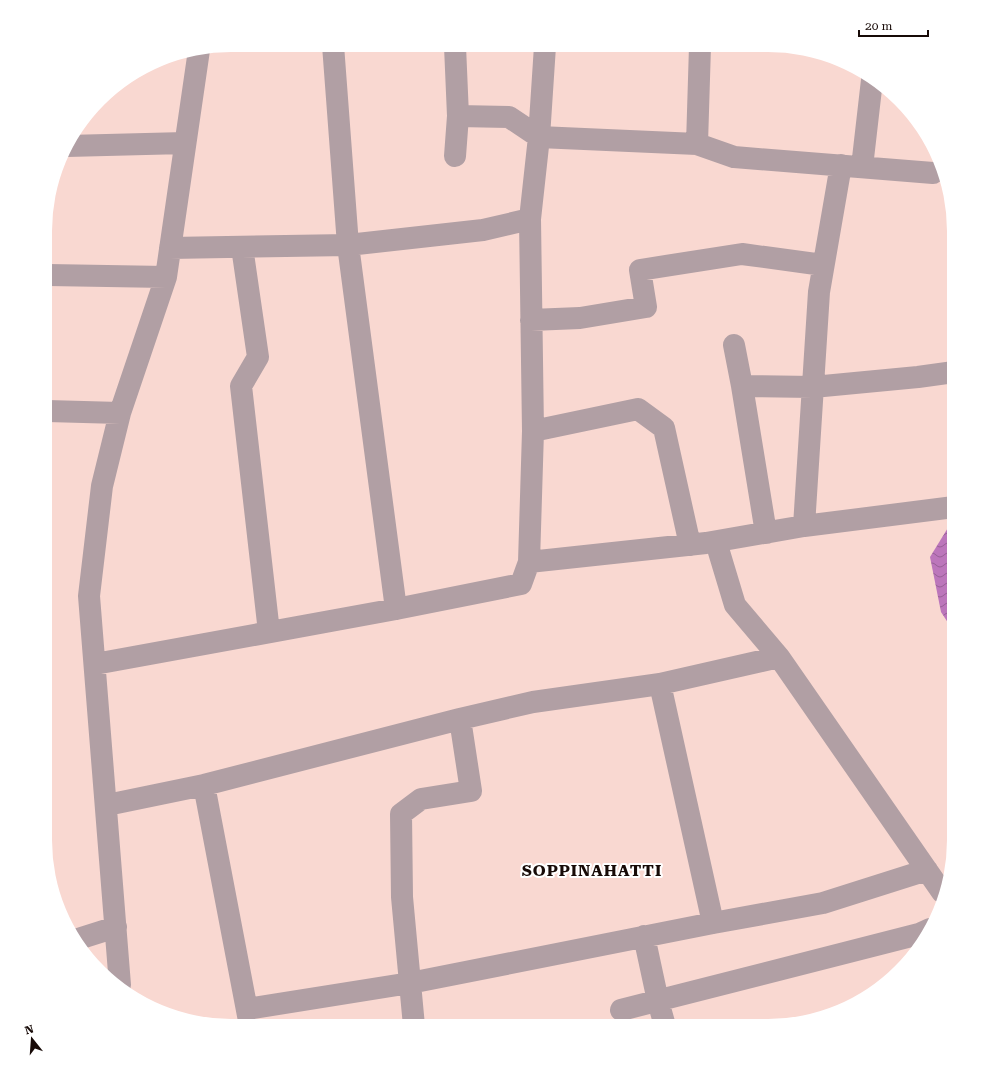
<svg xmlns="http://www.w3.org/2000/svg" width="999" height="1071" viewBox="0 0 999 1071" font-family="'Roboto Serif',serif">
<defs>
<pattern id="water-waves" width="16" height="10" patternUnits="userSpaceOnUse"><rect width="16" height="10" fill="#bc76bb"/><path d="M0 5q4-4 8 0t8 0" fill="none" stroke="#985f96"/></pattern>
</defs>
<rect width="100%" height="100%" fill="#f9d8d1"/>
<path fill="url(#water-waves)" d="M954 518V632L941 612 930 557Z"/>
<g fill="none" stroke-linecap="round" stroke-linejoin="round">
<path stroke="#b19fa4" stroke-width="22" d="M333 45 348 245 396 609
M458 116 509 117 539 137 697 144 734 157 933 173
M697 144 700 46
M67 146 185 143
M455 156 458 116 455 46
M862 167 872 80
M242 247 258 357 241 386 269 632
M170 248 348 245 483 230 530 219
M48 275 166 277
M531 320 580 318 646 307 640 270 742 254 823 265
M734 345 742 386 766 533
M742 386 813 387 918 377 954 372
M47 411 120 413
M533 431 638 409 664 428 690 545
M804 526 819 292 841 165
M716 542 735 605 779 657 942 892
M529 562 706 543 804 526 954 507
M95 664 396 609 521 584 529 562 533 431 530 219 539 137 545 46
M660 684 713 923
M204 785 250 1026
M107 805 204 785 460 719 533 702 660 684 779 657
M644 936 658 1001 665 1026
M75 940 116 927
M120 985 89 596 102 486 120 413 166 277 199 50
M247 1009 410 983 713 923 823 903 927 870
M621 1010 919 934 930 929
M414 1026 402 897 401 814 421 799 471 791 460 719"/>
</g>
<g text-anchor="middle" dominant-baseline="central" stroke-width="4" stroke-linejoin="round" paint-order="stroke">
<g font-size="16" font-weight="bold" letter-spacing="1" fill="#170a07" stroke="#fff">
<text x="592" y="870">SOPPINAHATTI</text>
</g>
</g>
<path d="M0 0H999V1071H0ZM231 52H768A179 179 0 0 1 947 231V840A179 179 0 0 1 768 1019H231A179 179 0 0 1 52 840V231A179 179 0 0 1 231 52Z" fill="#fff" fill-rule="evenodd"/>
<g transform="translate(32 1039) rotate(343)" stroke="#ffffff" stroke-width="3" paint-order="stroke">
<path d="M0-3L7 15L0 10L-7 15Z" fill="#170a07"/>
<text y="-6" font-size="11" font-weight="bold" text-anchor="middle" fill="#170a07">N</text>
</g>
<path d="M859 30v6h69v-6" fill="none" stroke="#170a07" stroke-width="2"/>
<text x="865" y="30" font-size="12" fill="#170a07" stroke="#ffffff" stroke-width="3" paint-order="stroke">20 m</text>
</svg>
